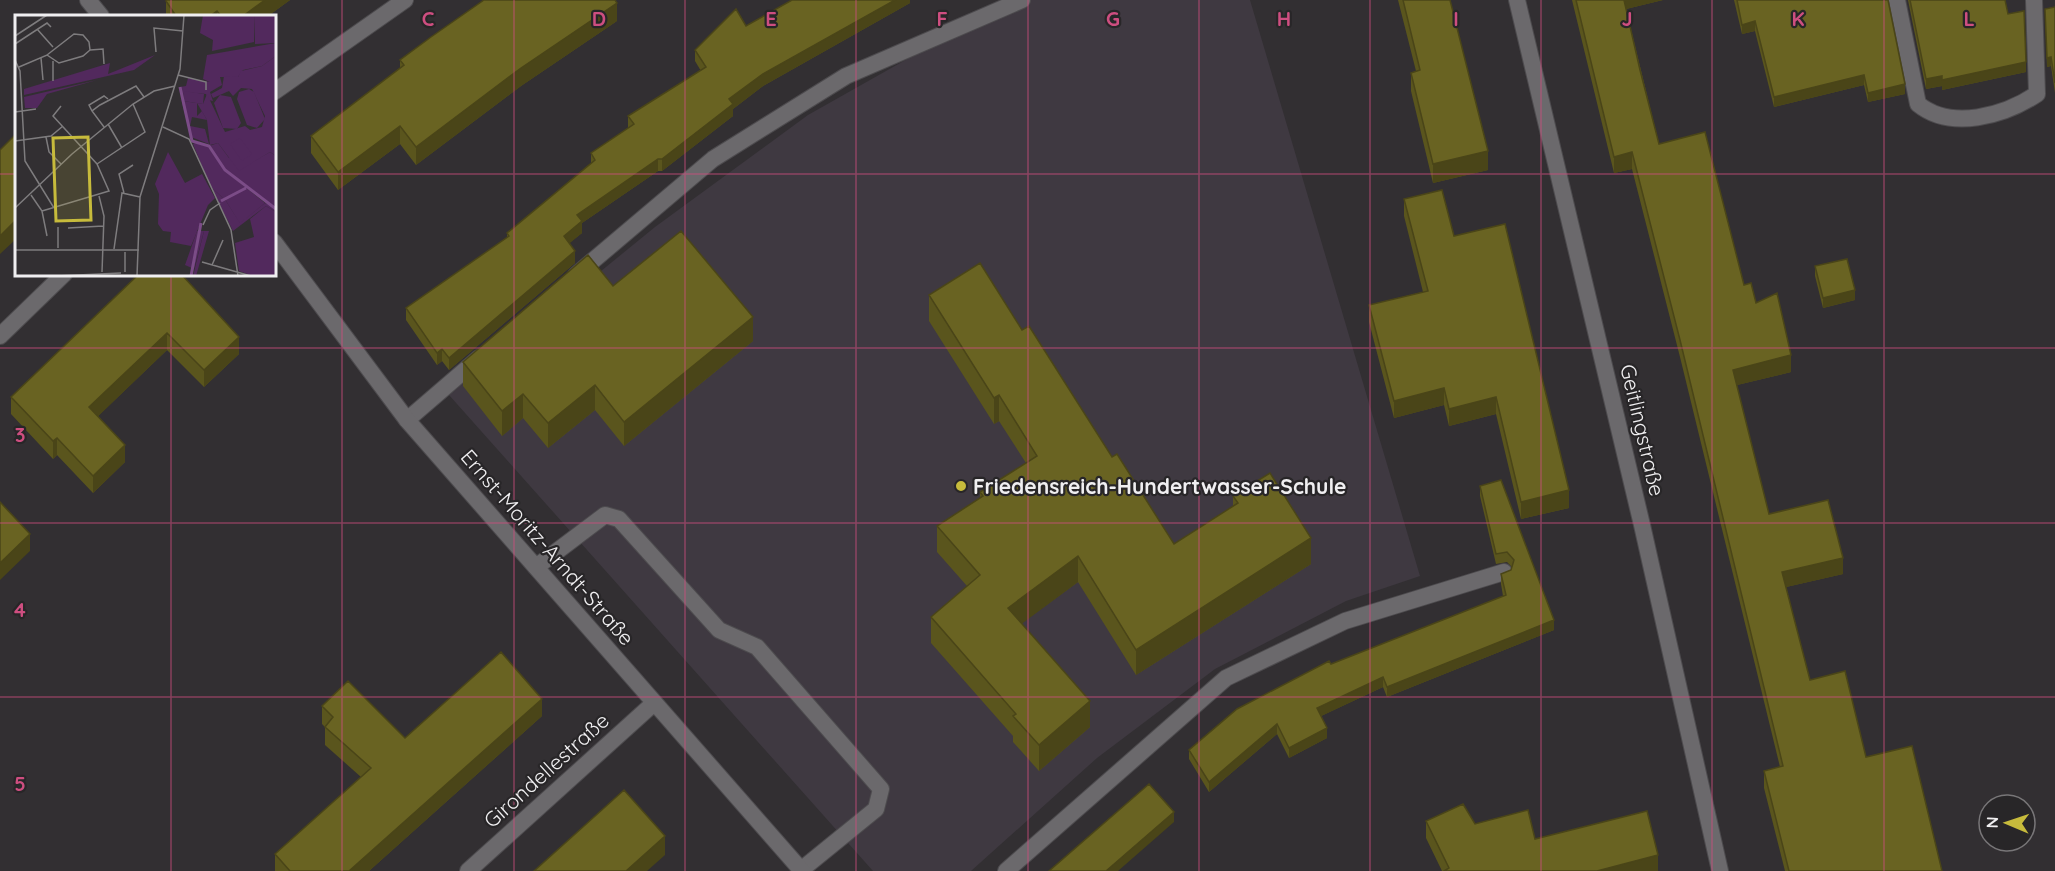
<svg xmlns="http://www.w3.org/2000/svg" width="2055" height="871" viewBox="0 0 2055 871" font-family="Quicksand,sans-serif">
<rect width="100%" height="100%" fill="#322f32"/>
<path fill="#3f3941" d="M1026 0H1250L1420 576 1346 601 1215 669 1097 758 971 871H873L449 395 655 227 808 115 971 23Z"/>
<g fill="none" stroke-linecap="round" stroke-linejoin="round">
<g stroke="#4d4b4e" stroke-width="18">
<path id="service" d="M1897 0 1918 104C1951 131 2004 116 2037 94L2034 0
M576 275 713 159 846 76 1022 0
M407 420 479 358
M536 567 605 515 619 519 719 630 757 647 881 789 876 809 801 870
M1006 871 1226 678 1345 621 1504 572"/>
</g>
<g stroke="#4d4b4e" stroke-width="18">
<path id="minor" d="M88 0 101 16
M1517 0 1642 525 1720 871
M274 92 405 0
M274 242 407 420 802 871
M0 336 64 274
M468 871 654 703"/>
</g>
<use href="#service" stroke="#6b696c" stroke-width="16"/>
<use href="#minor" stroke="#6b696c" stroke-width="16"/>
</g>
<path fill="#5a551d" d="M167 0H290L268 16H166V1Z
M910 0V3L763 86 733 109V116L662 171H658L582 223V233L569 243 575 263 449 370 442 361 437 365 406 320V308L507 238V233L591 163V153L628 128V116L701 71 695 61V50L746 26Z
M1398 0H1450L1488 170 1433 183 1411 91V73L1416 71Z
M1572 0H1663L1626 9 1659 144 1744 285 1756 303 1791 372 1737 385 1769 514 1843 574 1786 587 1810 680 1866 757 1942 871H1785L1764 788V771L1780 767 1680 357 1632 169 1614 173Z
M1734 0H1888L1905 94 1868 102 1864 85 1774 107 1755 31 1742 34Z
M1908 0H2005L2008 14 2026 72 1942 90V86L1926 89Z
M2055 7V93L2051 66 2047 67 2045 9Z
M617 21 521 86 416 165 400 144 338 190 311 153V136L400 68V60Z
M1404 199 1454 236 1569 508 1521 519 1496 414 1449 426 1444 405 1394 418 1369 322V305L1423 292 1404 216Z
M1815 266 1855 300 1823 308 1815 276Z
M139 274 239 354 204 387 167 350 98 416 125 462 93 493 57 455 53 459 11 414V397Z
M613 286 753 341 624 446 595 410 548 448 523 418 502 436 463 386V362Z
M929 295 1022 330 1174 544 1233 506V496L1311 564 1136 675 1078 582 1022 623 1090 727 1039 771 1013 742V736L931 643V617L967 586 937 552V526L980 498V492L1026 463 999 421 994 424 929 321Z
M1480 486 1554 630 1387 697 1383 687 1321 716 1327 738 1289 758 1277 734 1209 792 1189 759V750L1331 664 1503 596 1501 584V574L1511 570 1512 567 1507 562 1496 564 1480 496Z
M322 706 405 738 542 716 369 871H275V854L361 777 325 745V727L322 724Z
M1426 821 1475 824 1658 871H1442L1426 838Z"/>
<path fill="#4a4518" d="M265 0H290L268 16H243Z
M895 0H910V3L763 86 733 109V116L662 171V159L729 99 763 74Z
M1622 0H1663L1622 10Z
M617 3V21L521 86 416 165V147L521 68Z
M217 11V16H210Z
M1755 21V31L1742 34V25Z
M2051 57V66L2047 67V58Z
M2026 62V72L1942 90V80Z
M1864 75V85L1774 107V97Z
M1942 76V86L1926 89V79Z
M1905 84V94L1868 102V93Z
M400 126V144L338 190V172Z
M1488 151V170L1433 183V164Z
M1632 152V169L1614 173V157Z
M658 159V171L582 223V233L564 248V236L577 215Z
M16 220V239L0 254V236Z
M575 251V263L449 370V358Z
M1855 290V300L1823 308V298Z
M753 317V341L624 446V422Z
M167 333V350L89 425V407Z
M239 337V354L204 387V370Z
M442 349V361L437 365V353Z
M1791 355V372L1733 386V370Z
M595 385V410L548 448V423Z
M1444 388V405L1394 418V401Z
M523 394V418L502 436V411Z
M999 395V421L994 424V398Z
M1496 397V414L1449 426V409Z
M57 438V455L53 459V441Z
M125 445V462L93 493V476Z
M1569 490V508L1521 519V502Z
M30 534V551L0 580V563Z
M1311 538V564L1136 675V650Z
M1078 556V582L1008 634V608Z
M1843 558V574L1782 588V572Z
M1554 620V630L1387 697V687Z
M1383 677V687L1317 718V708Z
M542 699V716L369 871H349Z
M1090 701V727L1039 771V745Z
M1277 724V734L1209 792V782Z
M1327 728V738L1289 758V748Z
M1174 812V822L1118 871H1106Z
M665 836V855L647 871H626Z
M1658 855V871H1597Z"/>
<path fill="#696322" stroke="#4a4518" stroke-width="1.5" d="M167 0H265L243 16H221L217 11 210 16H176L166 1Z
M484 0H615L617 3 521 68 416 147 400 126 338 172 311 136 404 65 400 60 431 37Z
M792 0H895L763 74 729 99 733 104 662 159H658L577 215 582 221 564 236 575 251 449 358 442 349 437 353 406 308 509 236 507 233 595 160 591 153 634 124 628 116 706 67 695 50 736 9 746 26Z
M1403 0H1450L1488 151 1433 164 1411 73 1420 70Z
M1576 0H1624L1640 70 1659 144 1705 132 1744 285 1751 283 1756 303 1777 293 1791 355 1733 370 1769 514 1828 500 1843 558 1782 572 1810 680 1845 671 1866 757 1912 746 1942 871H1789L1764 771 1783 766 1680 340 1632 152 1614 157Z
M1737 0H1888L1905 84 1868 93 1864 75 1774 97 1755 21 1742 25Z
M1910 0H2005L2008 14 2024 11 2026 62 1942 80V76L1926 79Z
M2055 7V83L2051 57 2047 58 2045 9Z
M16 134V220L0 236V150Z
M1442 190 1454 236 1505 224 1569 490 1521 502 1496 397 1449 409 1444 388 1394 401 1369 305 1428 291 1404 199Z
M681 231 753 317 624 422 595 385 548 423 523 394 502 411 463 362 588 255 613 286Z
M1847 259 1855 290 1823 298 1815 266Z
M980 263 1022 330 1029 326 1112 457 1117 454 1174 544 1238 503 1233 496 1270 473 1311 538 1136 650 1078 556 1008 608 1090 701 1039 745 1013 716 1016 714 931 617 980 575 937 526 983 496 980 492 1037 456 999 395 994 398 929 295Z
M139 274H181L239 337 204 370 167 333 89 407 125 445 93 476 57 438 53 441 11 397Z
M1501 480 1554 620 1387 687 1383 677 1317 708 1327 728 1289 748 1277 724 1209 782 1189 750 1237 709 1329 661 1331 664 1506 595 1501 574 1511 570 1514 560 1507 552 1496 554 1480 486Z
M0 502 30 534 0 563Z
M501 652 542 699 349 871H290L275 854 371 768 325 727 333 717 322 706 348 681 405 738Z
M1149 784 1174 812 1106 871H1049Z
M624 790 665 836 626 871H534Z
M1463 804 1475 824 1528 810 1535 839 1647 811 1658 855 1597 871H1444L1449 868 1426 821Z"/>
<path fill="none" stroke="#ce4e80" stroke-width="1.5" stroke-opacity="0.55" d="M171 0V16M342 0V871M514 0V871M685 0V871M856 0V871M1028 0V871M1199 0V871M1370 0V871M1541 0V871M1712 0V871M1884 0V871M0 174H16M274 174H2055M171 274V871M0 348H2055M0 523H2055M0 697H2055"/>
<circle fill="#c7bb3c" stroke="#282628" stroke-width="2" cx="961" cy="486" r="6"/>
<g text-anchor="middle" dominant-baseline="central" stroke-width="4.5" stroke-linejoin="round" paint-order="stroke">
<g font-size="21" fill="#f0eff1" stroke="#282628">
<text transform="translate(1643 430) rotate(77)">Geitlingstraße</text>
<text transform="translate(548 547) rotate(49)">Ernst-Moritz-Arndt-Straße</text>
<text transform="translate(546 770) rotate(-42)">Girondellestraße</text>
</g>
<g font-size="21" font-weight="bold" fill="#f0eff1" stroke="#282628" text-anchor="start">
<text x="973" y="486">Friedensreich-Hundertwasser-Schule</text>
</g>
</g>
<g transform="translate(15 15)">
<rect width="261" height="261" fill="#322f32"/>
<path d="M188 0H240L239 27 197 36 198 25 185 18ZM261 28V41L247 51 228 55 223 62H205L207 70 195 77 198 86 193 85 191 79 169 77 168 86 182 88V101L187 96 192 105 177 102 175 111 190 114 194 129 176 122 167 88 165 72 171 71 173 63 195 67 188 64 192 40ZM82 65 32 79 22 93H10L9 82ZM181 128 193 132 210 156 250 188 225 209 211 186 195 171 178 129ZM203 128 214 143 239 146 255 137 261 141V193L211 155 194 131ZM251 191 261 197V261H238L224 256 220 228 239 222 235 204ZM189 216H194L181 261H178Z" fill="#52295d"/>
<path d="M240 0H261V28L240 29ZM261 41V141L255 137 224 156 203 128 195 130 192 105 182 88 188 89 192 79 210 117 230 111 235 115 247 112 250 101 237 74 226 73 218 81 214 76 198 83 196 79 207 73 209 61 223 62 226 56 247 51ZM195 171 211 186 225 208 250 188 261 193V197L251 191 218 216ZM182 216H189L179 254 170 250Z" fill="#52295d"/>
<path d="M153 137 170 168 187 159 200 183 193 190 176 231 155 227 156 217 148 216 143 209 144 179 140 169Z" fill="#52295d"/>
<path d="M140 40 119 55 9 80V74L95 48 93 59Z" fill="#52295d"/>
<path d="M234 74 239 77 250 104 242 113 232 110 222 84 224 77ZM169 76 189 79 188 89 168 86ZM205 80 216 82 226 108 222 114 208 113 199 88ZM225 123 237 139 227 146 215 129Z" fill="#52295d"/>
<path fill="none" stroke="#7b4c87" stroke-width="3" d="M165 72 177 126 194 131 210 155 261 194M206 186 231 173M176 261 186 208"/>
<path fill="none" stroke="#7e7c7e" stroke-width="1.5" d="M22 14 38 32M0 21 32 0M0 29 32 8 36 12M75 35 88 34 89 49M141 37 139 13 168 16M26 43 28 65M0 45 5 56 10 146 39 193M38 46V66M4 52 32 40 44 48 68 41 75 35 74 27 68 20 59 19 32 40M163 60 191 67V75M77 96 74 90 89 81 93 84M0 97 21 94M93 109 107 133M89 112 77 96 85 90 121 71 129 82M148 112 174 124 216 215 223 261M31 122 34 137 46 149M0 126 36 121 48 111M82 149 130 117 118 89M109 178 104 159 118 150M16 180 27 196 32 221M84 181 89 201 87 257M0 193 57 139 118 89 139 76 160 71M27 196 94 176 82 149 38 101 46 91M188 210 195 195 205 188M43 212V233M53 213 88 211M99 234 107 178 125 182M0 235H124M187 247 236 261M197 250 208 225M110 257V237M41 261 106 258M122 261 125 182 165 54 169 0"/>
<path fill="#c7bb3c" fill-opacity="0.15" stroke="#c7bb3c" stroke-width="3" d="M73 122 76 205 41 206 38 123Z"/>
<rect width="261" height="261" fill="none" stroke="#f0eff1" stroke-width="3"/>
</g>
<g font-size="20" text-anchor="middle" font-weight="bold" fill="#ce4e80" stroke="#282628" stroke-width="4.5" stroke-linejoin="round" paint-order="stroke">
<text x="428" y="26">C</text>
<text x="599" y="26">D</text>
<text x="771" y="26">E</text>
<text x="942" y="26">F</text>
<text x="1113" y="26">G</text>
<text x="1284" y="26">H</text>
<text x="1456" y="26">I</text>
<text x="1627" y="26">J</text>
<text x="1798" y="26">K</text>
<text x="1969" y="26">L</text>
<text x="20" y="442">3</text>
<text x="20" y="617">4</text>
<text x="20" y="791">5</text>
</g>
<g transform="translate(2007 823) rotate(272)"><circle r="28" fill="#282628" stroke="#787678" stroke-width="1.5"/>
<path d="M0-4.5L10 22L0 15L-10 22Z" fill="#c7bb3c"/>
<text y="-9" font-size="16" font-weight="bold" text-anchor="middle" fill="#f0eff1">N</text>
</g>
</svg>
